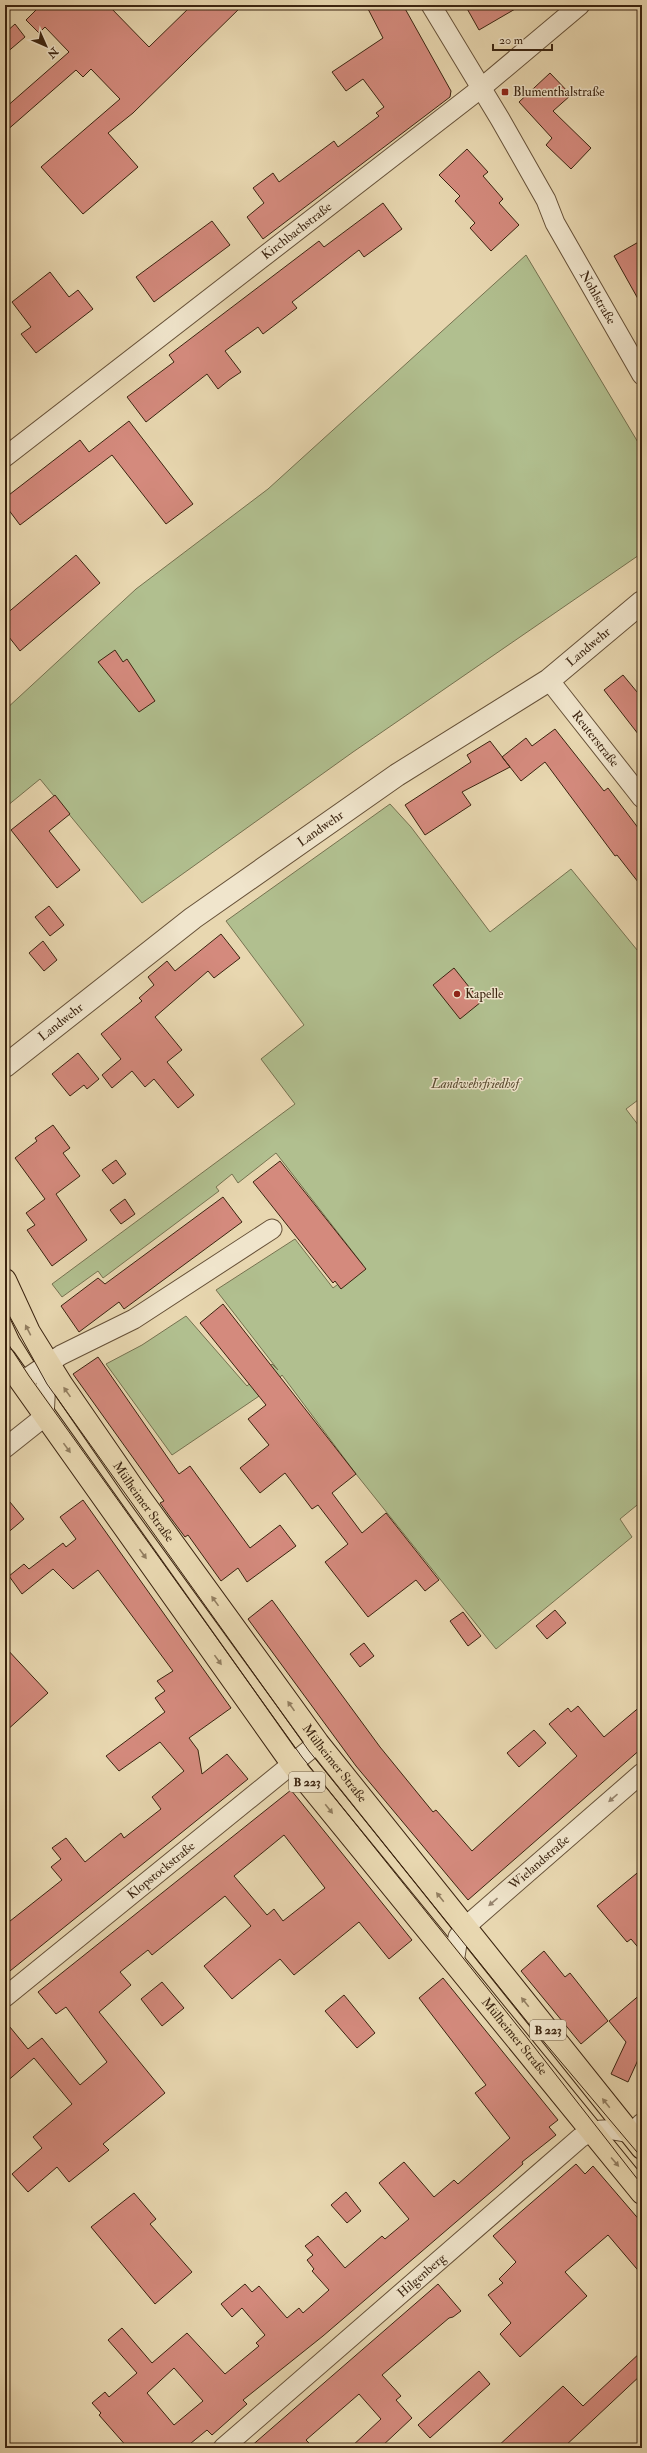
<svg xmlns="http://www.w3.org/2000/svg" width="647" height="2453" viewBox="0 0 647 2453" font-family="'IM FELL Double Pica',serif">
<rect width="100%" height="100%" fill="#e8d7b0"/>
<filter id="stains"><feTurbulence type="fractalNoise" baseFrequency=".005" numOctaves="4"/><feColorMatrix values="0 0 0 0 .2 0 0 0 0 .09 0 0 0 0 .02 0 0 0 .5 -.17"/></filter>
<radialGradient id="worn" r=".72"><stop offset=".6" stop-color="#630" stop-opacity="0"/><stop offset="1" stop-color="#630" stop-opacity=".3"/></radialGradient>
<path fill="#b1bf8f" stroke="#767250" d="M526 255 642 449V553L353 752 142 903 40 779 7 806 5 710 136 589 268 489Z
M390 804 411 827 490 932 571 869 642 956V1097L626 1109 642 1130V1501L620 1519 632 1537 496 1649 356 1474 282 1375 271 1388 172 1455 106 1364 142 1345 186 1316 247 1386 272 1364 278 1370 216 1290 295 1239 333 1288 363 1265 276 1153 238 1183 232 1174 216 1187 219 1191 103 1278 98 1271 62 1297 52 1284 295 1104 261 1059 304 1025 226 921Z"/>
<path fill="#d48a7d" stroke="#3b2410" fill-rule="evenodd" d="M41 5H108L149 47 192 5H243L133 113 108 133 138 167 83 214 41 167 120 99 91 69 83 77 76 70 5 132V108L69 52 45 27 39 33 26 20Z
M366 5H403L451 91 450 97 263 239 247 217 264 203 253 188 273 173 279 182 334 141 338 147 379 116 376 113 384 107 363 79 346 91 332 72 383 38Z
M465 5H522L479 30Z
M15 24 25 37 5 54V33Z
M550 73 571 95 553 111 591 148 571 169 546 145 552 138 519 102Z
M467 149 488 172 483 176 503 199 499 203 519 225 491 251 470 228 475 223 455 201 460 196 439 175Z
M383 203 402 229 364 257 359 250 292 302 297 308 263 334 258 327 225 351 241 372 229 380 218 389 207 374 146 422 127 397 174 362 169 355 319 241 324 247Z
M212 221 230 245 154 302 136 277Z
M642 240V306L614 256Z
M50 272 69 297 78 290 93 309 36 353 21 334 31 327 12 302Z
M129 421 193 504 166 524 112 455 20 525 5 505V498L80 440 89 452Z
M76 555 100 583 20 651 5 632V615Z
M115 650 123 662 127 659 155 701 139 712 98 662Z
M623 675 642 698V739L604 690Z
M555 729 604 791 608 788 642 833V887L617 855 615 856 545 762 521 781 502 757 526 738 532 746Z
M490 741 510 767 462 792 471 805 425 835 405 805 471 762 467 755Z
M55 795 70 814 49 831 80 870 57 888 11 830Z
M49 906 64 925 50 936 35 917Z
M221 934 240 958 214 978 208 971 155 1017 182 1050 167 1062 194 1095 178 1108 154 1079 145 1087 132 1071 112 1088 102 1075 121 1059 101 1034 142 1001 139 998 154 985 148 977 167 961 175 971Z
M43 941 57 960 44 971 29 953Z
M454 968 481 1002 460 1019 433 985Z
M78 1053 99 1079 87 1089 84 1085 70 1096 52 1074Z
M53 1125 70 1148 63 1153 80 1176 56 1194 87 1240 52 1266 27 1230 35 1225 26 1213 45 1199 15 1158 37 1141 35 1138Z
M116 1160 126 1174 113 1184 102 1170Z
M280 1161 366 1269 341 1289 335 1281 333 1283 253 1182Z
M223 1197 242 1222 124 1309 119 1302 79 1332 61 1306 98 1278 105 1284Z
M125 1199 135 1214 121 1224 110 1210Z
M223 1304 356 1474 332 1493 362 1533 386 1513 439 1580 425 1591 416 1580 368 1617 325 1562 348 1544 318 1505 312 1509 285 1473 260 1493 240 1468 269 1445 248 1419 266 1405 200 1323Z
M98 1357 179 1474 190 1466 250 1548 280 1525 296 1546 247 1582 238 1568 221 1581 188 1535 185 1537 170 1517 160 1503 164 1501 73 1374Z
M5 1496 24 1519 5 1535Z
M83 1500 231 1708 189 1738 198 1750 202 1774 227 1754 248 1779 5 1975V1925L62 1880 51 1867 61 1859 52 1848 66 1838 85 1862 121 1833 124 1838 161 1809 152 1797 184 1771 160 1742 119 1771 106 1756 165 1712 155 1698 165 1691 157 1681 173 1671 98 1570 73 1589 53 1569 22 1594 9 1576 24 1564 29 1569 63 1543 66 1547 76 1539 60 1517Z
M272 1600 380 1747 433 1812 436 1810 472 1851 577 1756 549 1724 568 1708 571 1712 578 1706 604 1737 642 1705V1748L468 1900 356 1766 248 1619Z
M555 1610 566 1623 547 1639 536 1626Z
M463 1612 481 1636 468 1646 450 1621Z
M364 1643 374 1656 360 1667 350 1654Z
M5 1647 48 1693 5 1732Z
M534 1730 546 1743 519 1767 507 1753Z
M291 1790 412 1940 389 1959 359 1922 294 1975 280 1959 232 1999 204 1966 251 1926 225 1896 152 1955 148 1950 120 1972 131 1985 99 2012 165 2093 103 2144 109 2150 69 2182 57 2167 28 2192 12 2174 42 2148 33 2137 72 2104 34 2058 5 2083V2021L28 2049 42 2038 80 2085 107 2062 66 2007 56 2014 38 1992ZM284 1835 325 1888 283 1921 274 1909 267 1915 234 1876Z
M642 1869V1952L631 1939 627 1942 597 1906Z
M544 1951 565 1977 570 1973 608 2021 581 2044 521 1971Z
M443 1978 558 2120 549 2127 556 2135 522 2162 523 2164 498 2186 323 2336 243 2400 247 2404 212 2435 207 2430 185 2448H128L99 2415 101 2413 92 2403 105 2392 109 2397 137 2373 108 2340 122 2328 152 2363 187 2333 225 2374 259 2346 256 2343 265 2335 242 2308 232 2317 221 2304 245 2284 252 2292 259 2286 287 2318 299 2308 303 2313 329 2290 312 2271 314 2269 307 2260 313 2255 305 2246 318 2236 345 2268 382 2236 385 2239 409 2219 379 2183 404 2162 434 2197 454 2180 458 2184 510 2138 475 2093 486 2085 419 1998ZM174 2368 203 2401 174 2425 147 2393Z
M162 1982 184 2008 162 2026 141 1999Z
M642 1993V2051L628 2082 611 2074 626 2042 609 2021Z
M344 1995 375 2033 357 2048 325 2011Z
M576 2164 585 2174 593 2166 642 2223V2275L608 2235 565 2272 587 2296 520 2357 500 2334 511 2323 488 2295 503 2283 499 2279 516 2262 493 2236Z
M346 2192 361 2211 347 2223 331 2205Z
M134 2193 156 2219 150 2224 192 2272 155 2304 91 2227Z
M438 2284 461 2311 453 2317 449 2318 382 2375 401 2396 396 2400 412 2418 380 2448H350L381 2419 359 2394 306 2440 314 2448H249Z
M642 2351V2374L563 2448H496L563 2386 583 2406Z
M479 2371 490 2384 430 2438 418 2425Z"/>
<g fill="none" stroke-linecap="round" stroke-linejoin="round">
<g stroke="#665138" stroke-width="21">
<g id="minor">
<path id="s1" d="M431 5 500 119 546 200 555 223 642 375"/>
<path id="s2" d="M5 457 480 89 580 5"/>
<path id="s3" d="M549 680 642 798"/>
<path d="M21 1382 61 1355 134 1319 272 1229"/>
<path d="M5 1448 44 1417 47 1363"/>
<path id="s4" d="M454 1963 458 1937 464 1928 642 1773"/>
<path id="s5" d="M5 1997 318 1743"/>
<path id="s6" d="M223 2448 580 2138C595 2128 613 2128 631 2134L642 2123"/>
</g>
</g>
<g stroke="#665138" stroke-width="24">
<g id="tertiary">
<path id="s7" d="M5 1066 193 918 397 775 549 680 642 602"/>
</g>
</g>
<g stroke="#3b2410" stroke-width="24">
<g id="primary">
<path id="s8" d="M5 1280 29 1332 62 1385 133 1488 318 1743 642 2148"/>
<path id="s9" d="M5 1359 293 1765 642 2193"/>
</g>
</g>
<use href="#minor" stroke="#f0e5cc" stroke-width="19"/>
<use href="#tertiary" stroke="#f0e5cc" stroke-width="22"/>
<use href="#primary" stroke="#e8d7b0" stroke-width="22"/>
<path stroke="#3b2410" stroke-width="1" d="M5 1308 47 1384 309 1751 529 2024 642 2158
M5 1339 29 1376 302 1757 528 2039 642 2185"/>
</g>
<defs><path id="oneway-solid" d="M-6-.8H1V-3.2L6.5 0L1 3.2V.8H-6Z"/></defs>
<g fill="#927e60">
<use href="#oneway-solid" transform="translate(28 1330) rotate(-117)"/>
<use href="#oneway-solid" transform="translate(67 1392) rotate(-125)"/>
<use href="#oneway-solid" transform="translate(67 1448) rotate(54)"/>
<use href="#oneway-solid" transform="translate(143 1554) rotate(54)"/>
<use href="#oneway-solid" transform="translate(215 1601) rotate(-126)"/>
<use href="#oneway-solid" transform="translate(218 1660) rotate(54)"/>
<use href="#oneway-solid" transform="translate(291 1706) rotate(-125)"/>
<use href="#oneway-solid" transform="translate(329 1809) rotate(51)"/>
<use href="#oneway-solid" transform="translate(440 1897) rotate(-129)"/>
<use href="#oneway-solid" transform="translate(525 2002) rotate(-129)"/>
<use href="#oneway-solid" transform="translate(606 2103) rotate(-129)"/>
<use href="#oneway-solid" transform="translate(615 2162) rotate(49)"/>
</g>
<g fill="#96846e">
<use href="#oneway-solid" transform="translate(613 1798) rotate(139)"/>
<use href="#oneway-solid" transform="translate(493 1902) rotate(139)"/>
</g>
<g fill="#8f2418" stroke="#f0e5cc" stroke-width="1.5">
<rect x="501" y="88" width="8" height="8" rx="2"/>
<circle cx="457" cy="994" r="4"/>
</g>
<g text-anchor="middle" dominant-baseline="central" stroke-width="3" stroke-linejoin="round" paint-order="stroke">
<g fill="#f0e5cc" stroke="#715e48" stroke-width="1">
<rect x="289" y="1772" width="36" height="20" rx="3"/>
<rect x="530" y="2020" width="36" height="20" rx="3"/>
</g>
<g font-size="12" font-weight="bold" fill="#3b2410">
<text x="307" y="1782">B 223</text>
<text x="548" y="2030">B 223</text>
</g>
<g font-size="13" fill="#3b2410" stroke="#f0e5cc" text-anchor="start">
<text x="513" y="92">Blumenthalstraße</text>
<text x="465" y="994">Kapelle</text>
</g>
<g font-size="13" fill="#3b2410" stroke="#f0e5cc">
<text stroke="none"><textPath href="#s2" startOffset="369">Kirchbachstraße</textPath></text>
<text stroke="none"><textPath href="#s1" startOffset="337">Nohlstraße</textPath></text>
<text stroke="none"><textPath href="#s7" startOffset="719">Landwehr</textPath></text>
<text stroke="none"><textPath href="#s3" startOffset="75">Reuterstraße</textPath></text>
<text stroke="none"><textPath href="#s7" startOffset="395">Landwehr</textPath></text>
<text stroke="none"><textPath href="#s7" startOffset="71">Landwehr</textPath></text>
<text stroke="none"><textPath href="#s8" startOffset="262">Mülheimer Straße</textPath></text>
<text stroke="none"><textPath href="#s8" startOffset="586">Mülheimer Straße</textPath></text>
<text stroke="none"><textPath href="#s4" startOffset="137">Wielandstraße</textPath></text>
<text stroke="none"><textPath href="#s5" startOffset="201">Klopstockstraße</textPath></text>
<text stroke="none"><textPath href="#s9" startOffset="848">Mülheimer Straße</textPath></text>
<text stroke="none"><textPath href="#s6" startOffset="263">Hilgenberg</textPath></text>
</g>
<g font-size="13" font-style="italic" fill="#584b30" stroke="#f0e5cc">
<text x="475" y="1084">Landwehrfriedhof</text>
</g>
</g>
<rect width="647" height="2453" fill="none" stroke="#e8d7b0" stroke-width="20"/>
<rect x="6" y="6" width="635" height="2441" fill="none" stroke="#3b2410" stroke-width="2"/>
<rect x="10" y="10" width="627" height="2433" fill="none" stroke="#3b2410"/>
<g transform="translate(46 46) rotate(135)" stroke="#f0e5cc" stroke-width="3" paint-order="stroke">
<path d="M0-3L7 15L0 10L-7 15Z" fill="#3b2410"/>
<text y="-6" font-size="11" font-weight="bold" text-anchor="middle" fill="#3b2410">N</text>
</g>
<path d="M493 44v6h59v-6" fill="none" stroke="#3b2410" stroke-width="2"/>
<text x="499" y="44" font-size="12" fill="#3b2410" stroke="#f0e5cc" stroke-width="3" paint-order="stroke">20 m</text>
<rect width="100%" height="100%" filter="url(#stains)"/>
<rect width="100%" height="100%" fill="url(#worn)"/>
</svg>
